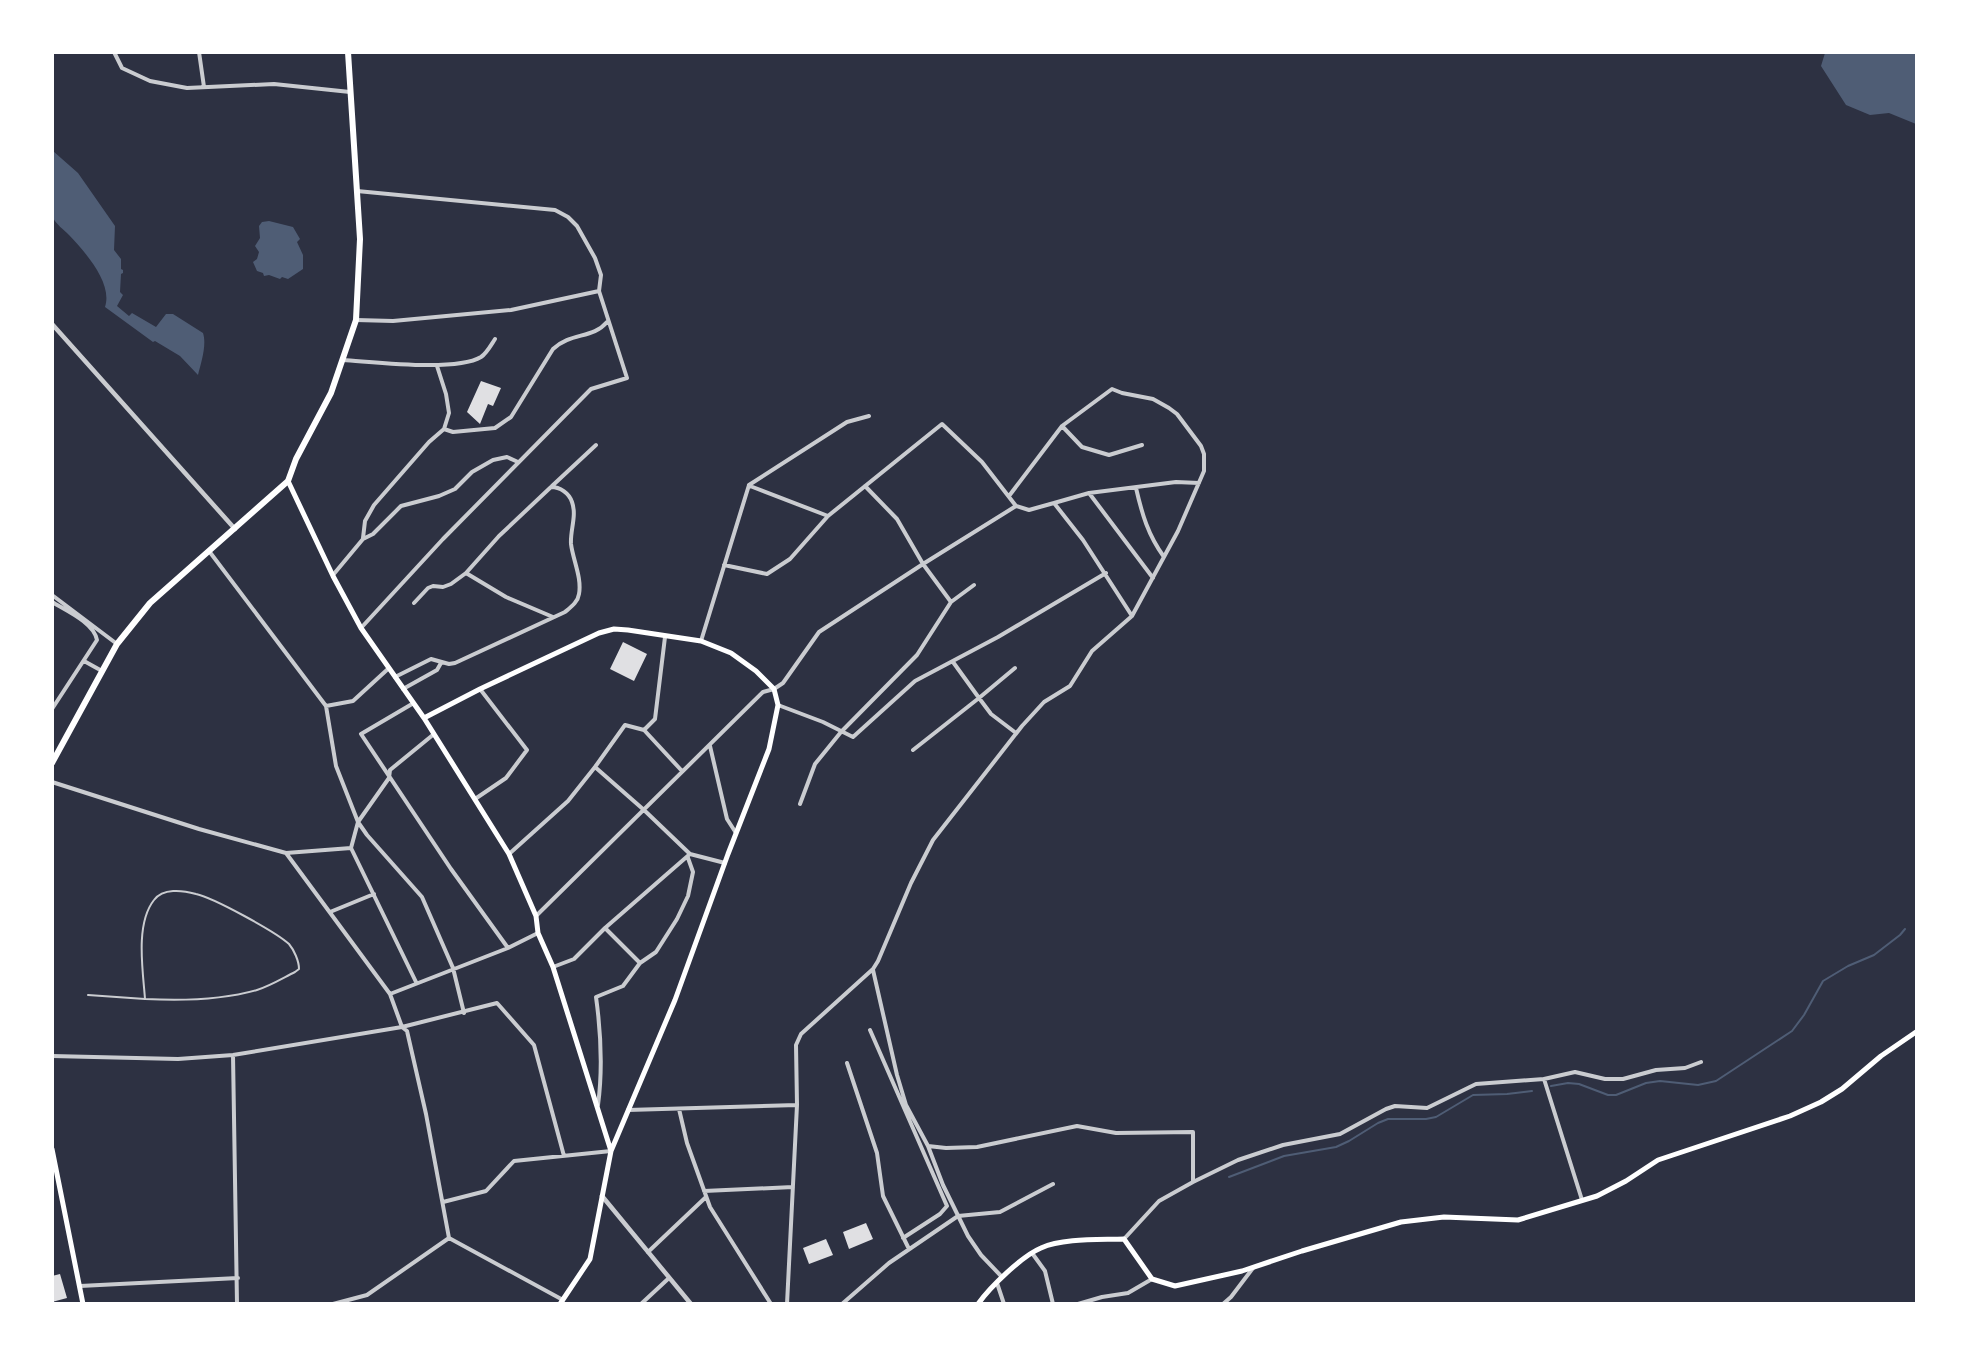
<svg xmlns="http://www.w3.org/2000/svg" width="1969" height="1356" viewBox="0 0 1969 1356" font-family="Karla,sans-serif">
<rect width="100%" height="100%" fill="#2d3142"/>
<path fill="#4f5d75" d="M1825 53H1916V124L1889 113 1870 115 1846 105 1821 66Z
M53 151 78 173 115 226 114 250 121 259V269L123 270V273L121 274 120 292 123 295 117 306 129 316 132 313 156 327 166 314H173L203 333C207 345 201 363 198 375L180 356 155 341 153 342 105 307C113 283 85 252 69 235 63 229 57 225 53 218Z
M269 221 293 227 300 239 297 242 303 255V269L288 279 282 277 280 279 269 275 264 276 263 273 257 271 253 262 257 259 259 252 255 246 260 238 259 226 262 222Z"/>
<g fill="none" stroke-linecap="round" stroke-linejoin="round">
<path stroke="#4f5d75" stroke-width="2" d="M1551 1086 1568 1083 1579 1084 1608 1095H1616L1646 1083 1660 1081 1698 1085 1716 1081 1792 1031 1804 1015 1823 981 1848 966 1874 955 1900 935 1905 929
M1229 1177 1284 1156 1336 1147 1349 1141 1378 1123 1388 1119H1426L1436 1117 1473 1095 1507 1094 1532 1091"/>
</g>
<path fill="#e0e0e3" d="M481 381 501 388 493 406 488 404 480 424 467 412Z
M623 642 647 654 634 681 610 669Z
M866 1223 873 1239 849 1249 843 1232Z
M826 1239 833 1255 809 1264 803 1248Z
M60 1274 67 1298 52 1302V1276Z"/>
<g fill="none" stroke-linecap="round" stroke-linejoin="round">
<path stroke="#caccd0" stroke-width="2" d="M88 995 145 999C182 1001 222 1000 257 990 270 986 283 978 295 972L299 969C299 961 294 950 289 944 276 932 214 898 196 894 182 890 163 888 154 900 135 924 143 971 145 999"/>
<path stroke="#caccd0" stroke-width="4" d="M114 52 122 68 150 81 187 88 274 84 350 92
M199 52 204 87
M357 191 555 210 568 217 577 226 595 258 601 275 599 291 627 378 591 389 443 539 361 628
M356 320 393 321 511 310 599 291
M343 360C375 362 456 372 481 357 487 353 491 345 495 339
M1062 426 1082 447 1109 455 1142 445
M444 429 453 432 495 428 511 417 553 349C571 332 593 339 607 322
M749 485 847 422 869 416
M552 486 596 445
M750 486 828 516
M865 486 897 519 923 564 951 602
M1136 488C1142 514 1148 535 1164 557
M1089 493 1153 578
M1054 503 1089 493 1176 482 1199 483
M1016 506 1029 510 1054 503 1083 540 1132 616
M363 538 365 521 374 505 429 442 444 429 449 413 446 394 437 366
M209 551 326 706 336 766 358 822 367 835 422 897 453 968 464 1013
M724 565 767 574 790 559 828 516 942 424 982 462 1016 506
M466 573 506 597 553 617
M333 575 363 539 373 534 401 506 439 496 455 489 472 472 493 460 507 457 518 462
M52 595 117 644
M52 602C67 611 94 623 97 640L52 709
M701 641 749 485
M84 661 102 671
M953 662 979 698 1015 668
M395 677 431 659 449 664 455 663 565 612C571 607 578 602 579 594 582 578 573 560 571 544 570 530 577 516 572 502 569 493 560 487 551 487L499 536 466 573 451 584 443 587 433 586 428 588 414 603
M403 689 437 670 441 663
M412 704 361 734 451 869 508 948
M778 705 823 722 853 737 915 681 998 637 1106 573
M326 706 353 701 389 668
M644 730 655 719 665 637
M710 746 727 819 736 833
M913 750 979 698 991 714 1016 733
M595 767 644 810 690 854 725 863
M52 782 199 829 286 853 351 848
M475 799 506 778 527 750 480 689
M800 804 815 764 841 732 917 655 951 602 974 585
M286 853 390 994 402 1027 407 1031 426 1114 449 1238
M509 854 568 801 595 767 625 725 644 730 682 771
M330 912 374 894
M536 916 763 692 774 689 783 683 819 632 923 564 1016 506
M605 928 640 963
M553 967 574 959 605 928 690 854
M873 970 897 1075 906 1105 928 1146 943 1185 968 1236 981 1255 1002 1277
M416 982 351 848 358 822 389 778 390 770 434 734
M390 994 508 948 538 933
M870 1030 947 1206 940 1214 903 1238
M233 1055 237 1304
M52 1056 178 1059 233 1055 402 1027 497 1003 534 1045 564 1156
M847 1063 877 1153 883 1196 909 1249
M1544 1079 1582 1200
M598 1105C603 1068 601 1033 596 997L623 986 640 963 656 952 677 919 688 896 693 872 688 858
M679 1109 687 1143 710 1207 771 1304
M628 1110 797 1105
M928 1146 946 1148 977 1147 1077 1126 1116 1133 1193 1132V1182L1159 1201 1124 1239
M1193 1182 1238 1160 1283 1145 1340 1134 1386 1109 1395 1106 1427 1108 1476 1084 1544 1079 1575 1072 1605 1079H1623L1656 1070 1685 1068 1701 1062
M704 1191 793 1187
M443 1202 486 1191 514 1161 611 1151
M449 1238 563 1300
M648 1252 706 1197
M1032 1253 1045 1271 1053 1304
M997 1283 1004 1304
M80 1286 238 1278
M333 1304 367 1295 449 1238
M641 1304 669 1278
M787 1304 797 1105 796 1045 801 1034 873 969 878 961 911 883 933 840 1022 726 1044 702 1070 686 1092 651 1132 616 1178 531 1204 471V454L1201 446 1177 414 1169 408 1153 399 1122 393 1112 389 1062 426 1009 496
M842 1304 889 1263 958 1216 1000 1212 1053 1184
M1078 1304 1102 1297 1128 1293 1152 1279
M1223 1304 1231 1297 1253 1268"/>
<path stroke="#caccd0" stroke-width="4.5" d="M52 324 235 529
M602 1196 691 1304"/>
<path stroke="#fff" stroke-width="5" d="M288 481 333 576 361 628 424 718 509 854 536 916 538 933 553 967 611 1151
M424 718 480 689 599 633 614 629 628 630 701 641 731 653 756 671 774 689 778 705 769 749 728 854 675 1000 611 1151 590 1259 560 1304
M52 1149 83 1304
M978 1304C990 1287 1022 1256 1041 1248 1063 1238 1100 1240 1124 1239L1152 1279 1175 1286 1242 1271 1302 1251 1401 1222 1444 1217 1518 1220 1597 1196 1626 1181 1658 1160 1790 1116 1821 1102 1842 1089 1881 1056 1916 1032"/>
<path stroke="#fff" stroke-width="6" d="M52 763 117 644 150 603 288 481 296 459 331 393 356 320 360 239 348 52"/>
</g>
<rect width="1969" height="1356" fill="none" stroke="#ffffff" stroke-width="108"/>
</svg>
